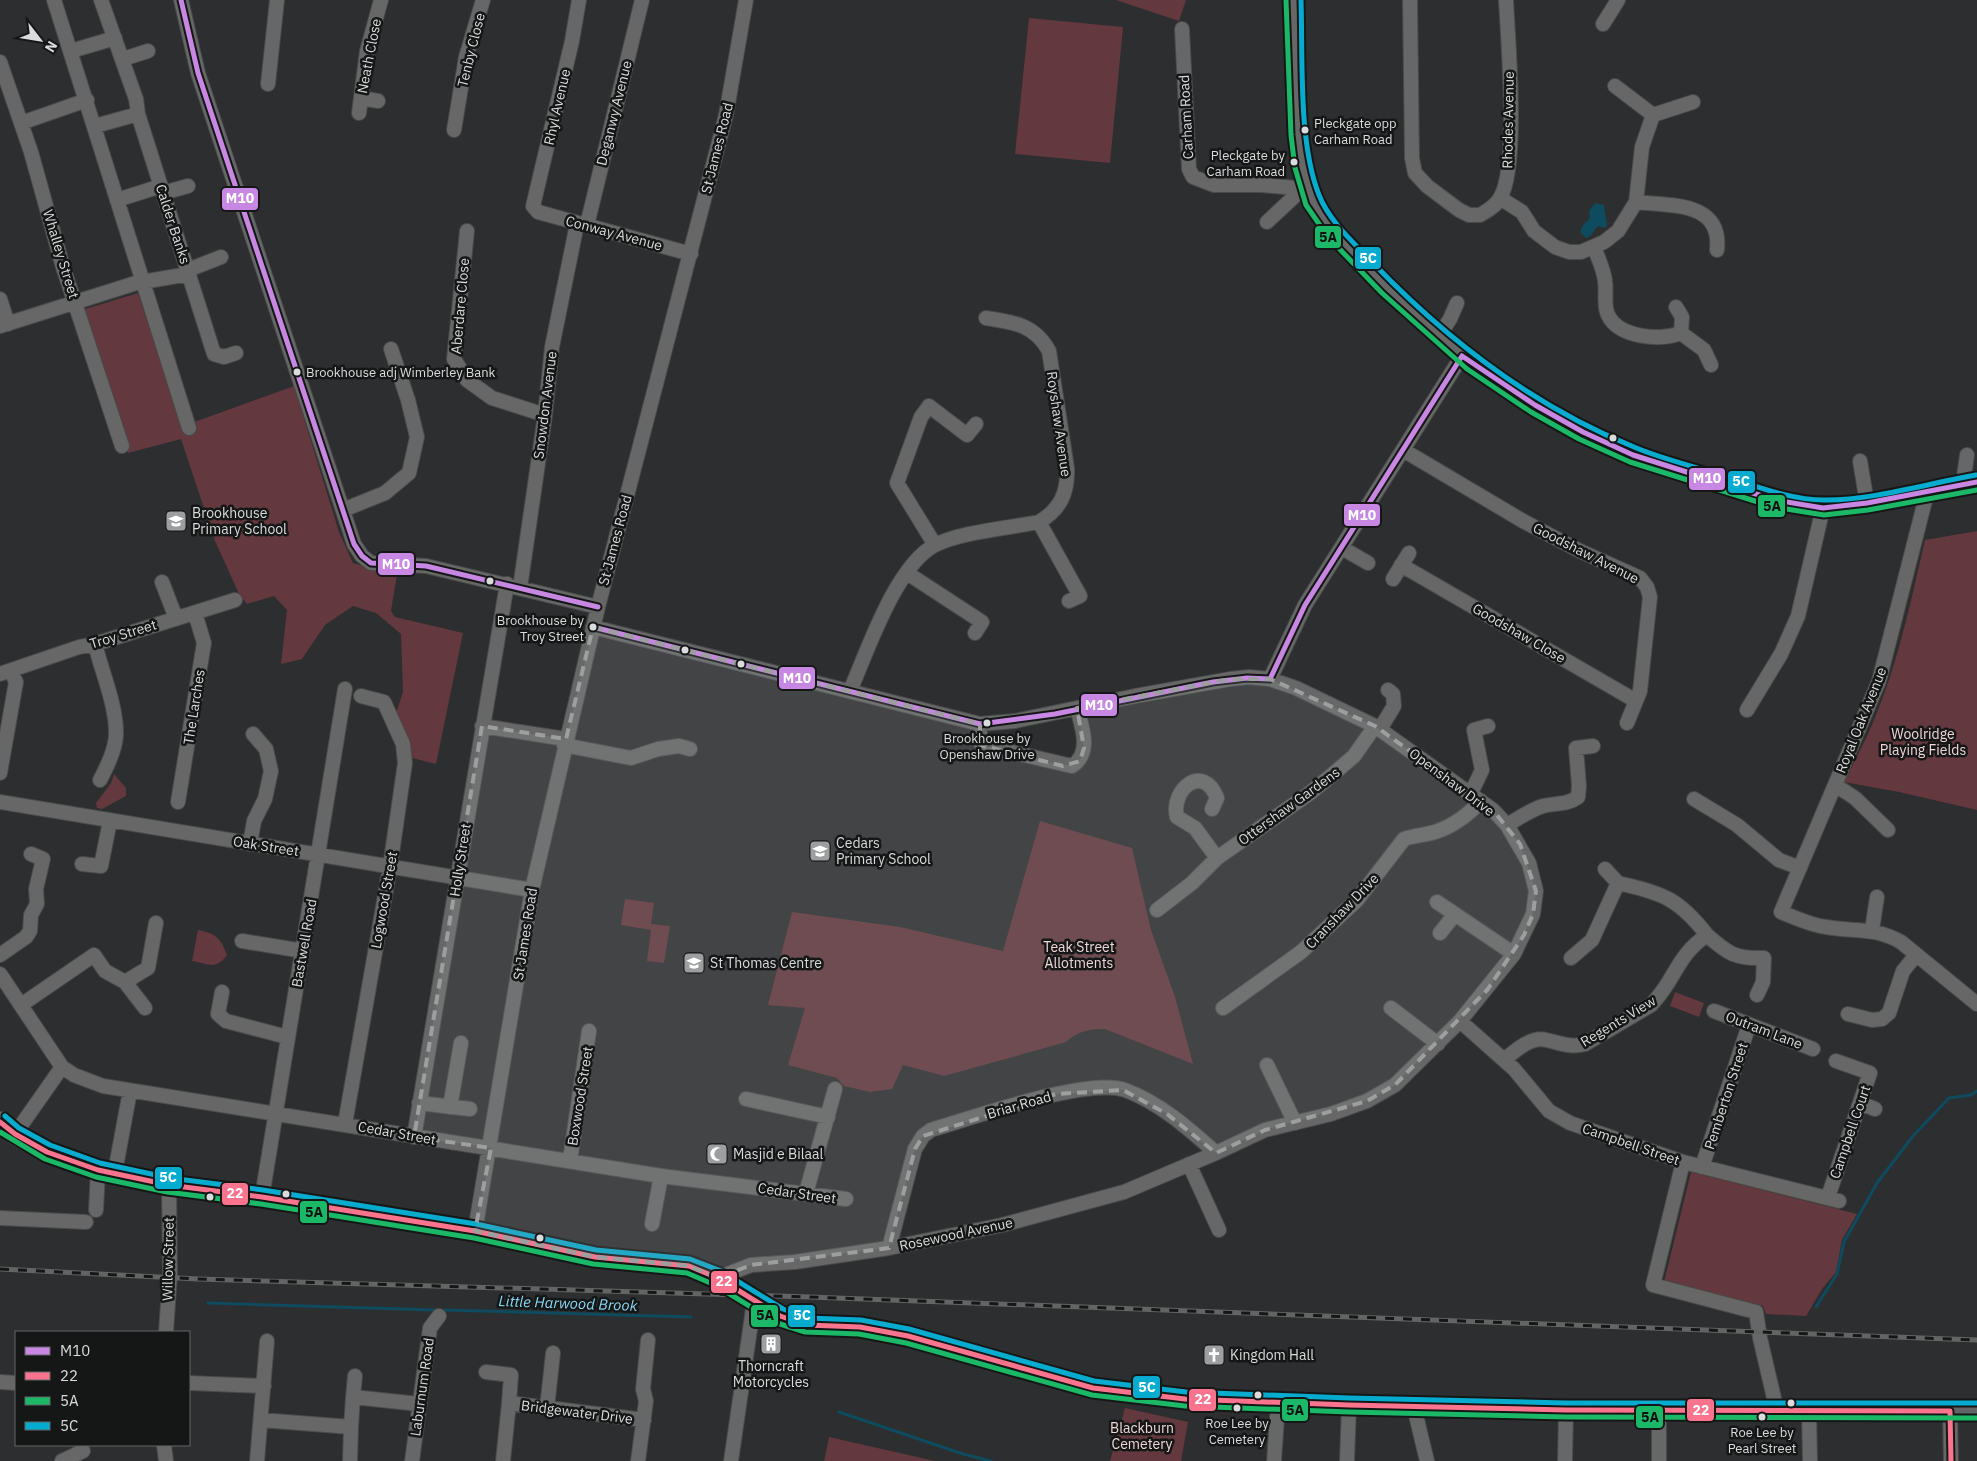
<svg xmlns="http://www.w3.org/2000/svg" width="1977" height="1461" viewBox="0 0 1977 1461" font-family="'IBM Plex Sans',sans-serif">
<rect width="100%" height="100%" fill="#2c2e2f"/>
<path fill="#63383f" d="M1116 0H1186L1179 21Z
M1029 18 1123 27 1110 163 1015 154Z
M138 293C152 338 169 381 183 426L294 386 339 532 353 563 397 575 391 611 395 617 463 633 436 764 412 758 409 743 396 713 403 692 401 634 376 613 353 606 325 625 302 659 281 664 287 610 274 596 247 604 240 596 215 541 181 439 128 453 82 310Z
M1977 531V810L1899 792 1844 782C1852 766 1860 751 1868 734 1896 673 1910 605 1925 540Z
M114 774 126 788V796L102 809 97 808 96 803 111 783Z
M1040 821 1132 848 1151 930 1175 997 1193 1064 1105 1029C1089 1029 1078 1031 1066 1042L944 1076 903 1065 892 1089 870 1092 844 1086 837 1078 788 1065 805 1008 768 1005 792 912 900 927 1003 951Z
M625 899 654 903 651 924 670 926 664 963 647 961 651 930 621 925Z
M198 930C215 933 221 938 227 955 216 970 209 964 192 961Z
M1675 992 1704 1003 1699 1017 1670 1006Z
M1691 1172 1857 1214 1842 1240 1836 1272 1822 1289 1806 1316 1766 1314 1763 1306 1664 1282Z
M1125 1408 1188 1422 1181 1461H1110Z
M829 1437 935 1461H824Z"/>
<path fill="#0e4b5e" d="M1595 203 1604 205 1607 225 1605 228 1599 226C1593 229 1593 237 1586 238L1580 232 1583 225 1590 218 1589 211Z"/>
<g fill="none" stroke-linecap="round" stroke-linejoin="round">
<path stroke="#0e4b5e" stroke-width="3" d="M208 1303 434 1310
M1816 1307 1837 1274 1844 1242 1877 1183 1913 1136 1949 1098 1971 1095 1977 1091
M445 1310 691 1317
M839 1412 963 1454 991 1461"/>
<g stroke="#494a4a" stroke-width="16">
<path id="minor" d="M54 0 189 428
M101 0 136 99 138 114
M181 0 198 73 354 544 362 556 371 563 426 566 598 607
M579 0 572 41 533 206 538 212 691 254
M1410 0 1412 158 1415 173 1427 186 1459 210 1469 215H1480C1487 211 1496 206 1500 198 1519 168 1508 40 1506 0
M1603 24 1618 0
M1182 29 1189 169 1193 177 1214 185H1262L1308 189
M71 51 115 38
M123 59 148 51
M0 62 31 152 63 267 122 446
M268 84 277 0
M361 98 378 101
M359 113 367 51 381 0
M1653 115 1693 102
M21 123 87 100
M95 126 138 114 214 354 224 357 236 353
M454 130 466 57 483 0
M163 193 188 186
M1500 198 1522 212 1534 231 1555 247 1569 252H1581L1604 242 1618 231 1636 202 1642 147 1653 115 1615 86
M117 200 161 186
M1636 202C1671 206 1722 201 1717 250
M1267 222 1297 194 1308 190
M587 225 642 0
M467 231 454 359 467 380 492 398 545 415
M1594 247C1598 258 1604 270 1605 281 1607 292 1603 304 1608 315 1619 338 1661 341 1681 333L1682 317 1676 307
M188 270 221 257
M0 299 8 324
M0 326 136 283 189 274
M1681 333 1704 350 1711 365
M1439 336 1450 319 1457 303
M1403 450 1523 521 1580 551 1640 578 1647 587 1650 597 1640 691 1627 723
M1860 461 1867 503
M1963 484 1967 455
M1927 493 1879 681 1781 912C1796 918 1810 925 1826 927 1854 932 1875 927 1901 942L1977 1004
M343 510 385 493 409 473 417 437 408 400 391 349
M1039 522 1080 596 1069 601
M935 545 897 483 921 417 929 406 967 435 976 424
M1342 548 1368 563
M1401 565 1636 701
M907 573 982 622 975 633
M1393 579 1409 553
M162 582 176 618
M520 588 545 415 552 347 577 224
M593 627 980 724 1015 721 1135 696 1230 679 1249 677 1270 679 1296 688 1375 726 1493 810 1507 825 1529 863 1536 891 1533 914 1514 954 1460 1021 1395 1085 1367 1101 1331 1114 1265 1130 1216 1153 1124 1192 1002 1225 889 1248 795 1262 751 1265 718 1278
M95 644C102 673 117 706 116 736 115 751 107 767 100 780
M0 674 79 647 95 644 235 600
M1270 679 1305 605 1462 356
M850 691C867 652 896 565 935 545 961 532 1009 528 1039 522 1061 509 1068 492 1067 468L1049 351C1035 325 1014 322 986 318
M1747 710 1781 654 1798 616 1823 508
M980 724V742L986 746 1072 766C1092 753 1082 727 1077 708
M482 726 566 739
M1380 729 1394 706 1393 694 1388 690
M564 745 631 758 658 749 679 746 690 749
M0 773 16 682 11 671
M1835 785 1855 798 1888 830
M1471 793 1482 770 1474 730 1488 726
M1694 799 1737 825 1779 860 1800 868
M0 802 532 890
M178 802 204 643 195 613
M1212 809 1217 798C1203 762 1170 790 1177 817L1195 828 1217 858
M1507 825C1519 818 1530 810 1543 806 1556 803 1567 805 1578 797L1579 786 1576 748 1593 746
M250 844 254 821 265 799 271 771 266 749 253 734
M82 864 101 866 110 821
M1605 869 1618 883
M1437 902 1514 954
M1157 910 1192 883 1217 858 1310 793 1332 775 1354 756 1375 726
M1872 930 1877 897
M1440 933 1455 914
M242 941 303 951
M0 955 26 937 30 931 31 915 37 904 36 889 43 859 31 854
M1571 958 1592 940 1618 883C1663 893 1679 899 1707 935
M0 974 62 1067 74 1075 103 1086 661 1176 846 1199
M125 982 148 968 156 923
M222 992 218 1014 226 1021 287 1037
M21 1005 94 955 105 971 125 982 145 1008
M1223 1008 1301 952 1357 900 1404 839C1415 835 1425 835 1435 832 1454 826 1468 815 1481 801
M1391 1008 1438 1044
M1714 1011 1813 1049
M1848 1014 1872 1020 1882 1019 1889 1013 1903 971 1916 955
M1460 1021 1514 1069 1549 1111 1570 1123 1683 1162 1839 1201
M1504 1060C1515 1051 1531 1036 1546 1040 1561 1043 1570 1048 1585 1044L1651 1005C1676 980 1675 957 1707 935 1728 954 1736 959 1764 958L1763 982 1757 995
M1267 1065 1295 1123
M746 1099 828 1117
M419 1103 470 1109
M1860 1103 1875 1109
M450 1107 461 1043
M345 1124 390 867 405 763 403 744 384 702 361 696
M15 1134 62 1067
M414 1137 507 584
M570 1160 589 1031
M1683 1162 1653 1285 1756 1312 1760 1338 1777 1411
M1189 1164 1219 1230
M1702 1167 1749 1025
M115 1172 130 1091
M806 1193 835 1089
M262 1197 345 689
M1828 1197 1870 1073 1836 1061
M96 1210 98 1170
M0 1218 86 1222
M652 1224 661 1176
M475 1231 532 890 598 607 726 115 746 0
M889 1248 915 1149 923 1136 931 1130C972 1118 1088 1077 1125 1090 1160 1103 1189 1129 1216 1153
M166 1332 170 1274 169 1185
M486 1372 511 1375 509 1403
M0 1382 16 1383
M189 1383 264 1386
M353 1397 355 1376
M1414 1407 1427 1461
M547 1408 553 1353
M1809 1411 1810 1461
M1950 1411 1951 1461
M261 1420 351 1427 353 1397 419 1404
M164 1445 166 1461
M62 1461 83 1451
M257 1461 267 1341
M350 1461 351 1427
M412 1461 430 1328 439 1316
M503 1461 509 1403 644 1420
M638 1461 646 1401 643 1389 648 1340
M731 1461 754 1302
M1274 1461 1278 1403
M1347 1461 1349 1405
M1565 1461 1566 1410
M1659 1461V1411"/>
</g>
<g stroke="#494a4a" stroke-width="20">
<path id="major" d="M1293 0 1298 134 1302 166 1313 201 1334 232 1387 288 1471 363 1535 405 1583 432 1633 455 1775 500 1823 508 1867 503 1977 482"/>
</g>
<g stroke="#494a4a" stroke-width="22">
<path id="highway" d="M0 1122 15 1134 47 1152 98 1170 169 1185 262 1197 475 1231 595 1257 689 1266 718 1278 780 1316 807 1325 860 1327 908 1336 1093 1388 1185 1399 1349 1405 1566 1410 1977 1411"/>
</g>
<use href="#minor" stroke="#676767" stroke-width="14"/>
<use href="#major" stroke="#686767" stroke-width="18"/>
<use href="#highway" stroke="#636465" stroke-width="20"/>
<g stroke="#636464" stroke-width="5">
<path id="rail" d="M0 1269 198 1279 810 1297 1977 1340"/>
</g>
<use href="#rail" stroke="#151717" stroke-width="3" stroke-dasharray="9" stroke-linecap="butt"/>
<g stroke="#151717" stroke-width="9">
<path id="bus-1" d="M181 0 198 73 354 544 362 556 371 563 426 566 598 607
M1462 356 1535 405 1583 432 1633 455 1775 500 1823 508 1867 503 1977 482
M593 627 980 724 1055 714 1213 682 1247 678 1270 679
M1270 679 1305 605 1462 356"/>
</g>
<g stroke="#151717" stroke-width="9">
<path id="bus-2" d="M0 1122 15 1134 47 1152 98 1170 169 1185 262 1197 475 1231 595 1257 689 1266 718 1278 780 1316 807 1325 860 1327 908 1336 1093 1388 1185 1399 1349 1405 1566 1410 1950 1411
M1950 1411 1951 1461"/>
</g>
<g stroke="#151717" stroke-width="9">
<path id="bus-3" d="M1286 0 1291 135 1295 168 1306 205 1328 237 1382 293 1467 369 1531 412 1579 439 1630 462 1774 507 1824 515 1868 510 1977 490
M0 1132 45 1159 96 1177 167 1192 261 1204 474 1238 593 1264 687 1273 715 1285 777 1323 805 1332 859 1334 906 1343 1092 1395 1185 1406 1349 1412 1566 1417 1977 1418"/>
</g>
<g stroke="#151717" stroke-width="9">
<path id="bus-4" d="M1301 0C1303 59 1298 142 1319 195 1329 221 1354 243 1373 263 1447 340 1535 407 1634 447 1662 459 1693 466 1721 475 1754 485 1789 500 1824 500 1869 501 1930 483 1976 475
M5 1116 19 1128 50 1145 100 1163 170 1178 263 1190 476 1224 596 1250 690 1259 721 1271 783 1309 808 1318 861 1320 909 1329 1094 1381 1186 1392 1349 1398 1566 1403H1977"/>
</g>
<use href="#bus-1" stroke="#c787e3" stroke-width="5"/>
<use href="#bus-2" stroke="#fc738d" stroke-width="5"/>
<use href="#bus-3" stroke="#1ab867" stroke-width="5"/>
<use href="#bus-4" stroke="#06acd0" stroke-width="5"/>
</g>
<path fill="#9c9e9f" fill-opacity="0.2" stroke="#9c9e9f" stroke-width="4" stroke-dasharray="10 6" stroke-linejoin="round" d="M593 627 980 724V745L1063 766 1080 761 1084 748 1077 708 1230 679H1270L1375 726 1493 810 1520 844 1536 891 1533 914 1524 935 1488 989 1395 1085 1367 1101 1265 1130 1216 1153 1167 1114 1123 1090 1056 1094 923 1136 915 1149 889 1248 751 1265 718 1278 689 1266 595 1257 475 1231 491 1148 414 1137 482 726 566 739Z"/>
<defs>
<g id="school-square" transform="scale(1.125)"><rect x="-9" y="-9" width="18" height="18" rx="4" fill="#9c9e9f" stroke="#151717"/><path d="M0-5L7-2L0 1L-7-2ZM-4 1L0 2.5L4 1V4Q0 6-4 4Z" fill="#fff"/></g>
<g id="mosque-square" transform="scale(1.125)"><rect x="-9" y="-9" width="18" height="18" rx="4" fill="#9c9e9f" stroke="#151717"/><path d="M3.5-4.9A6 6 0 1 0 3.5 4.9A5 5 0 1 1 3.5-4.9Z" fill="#fff"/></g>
<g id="building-square" transform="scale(1.125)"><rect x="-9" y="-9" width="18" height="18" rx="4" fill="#9c9e9f" stroke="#151717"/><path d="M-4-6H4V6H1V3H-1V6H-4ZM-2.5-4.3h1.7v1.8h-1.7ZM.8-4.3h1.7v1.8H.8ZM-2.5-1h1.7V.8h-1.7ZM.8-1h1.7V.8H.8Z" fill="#fff"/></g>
<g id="church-square" transform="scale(1.125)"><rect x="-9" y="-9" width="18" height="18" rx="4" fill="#9c9e9f" stroke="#151717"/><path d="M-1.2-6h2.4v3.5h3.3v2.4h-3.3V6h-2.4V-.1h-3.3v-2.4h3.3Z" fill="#fff"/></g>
</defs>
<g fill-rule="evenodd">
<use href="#school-square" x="176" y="521"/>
<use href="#school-square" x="820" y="851"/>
<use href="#school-square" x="694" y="963"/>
<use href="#mosque-square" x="717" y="1154"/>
<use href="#building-square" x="771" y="1344"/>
<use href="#church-square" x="1214" y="1355"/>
</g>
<g fill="#d9dbdc" stroke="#151717" stroke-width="2">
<circle cx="1305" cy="130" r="4.5"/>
<circle cx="1294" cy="162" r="4.5"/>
<circle cx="297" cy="372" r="4.5"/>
<circle cx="1613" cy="438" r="4.5"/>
<circle cx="490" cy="581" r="4.5"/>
<circle cx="593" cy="627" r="4.5"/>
<circle cx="685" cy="650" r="4.5"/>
<circle cx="741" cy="664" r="4.5"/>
<circle cx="987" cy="723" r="4.5"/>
<circle cx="286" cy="1194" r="4.5"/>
<circle cx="210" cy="1197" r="4.5"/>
<circle cx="540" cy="1238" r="4.5"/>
<circle cx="1258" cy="1395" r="4.5"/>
<circle cx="1791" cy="1403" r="4.5"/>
<circle cx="1237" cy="1408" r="4.5"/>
<circle cx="1762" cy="1417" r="4.5"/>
</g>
<g text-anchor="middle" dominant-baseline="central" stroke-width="5" stroke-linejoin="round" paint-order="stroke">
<g font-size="13" fill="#d9dbdc" stroke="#151717">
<text x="1314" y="123" text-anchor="start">Pleckgate opp<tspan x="1314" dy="16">Carham Road</tspan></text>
<text x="1285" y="155" text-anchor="end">Pleckgate by<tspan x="1285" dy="16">Carham Road</tspan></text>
<text x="306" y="372" text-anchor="start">Brookhouse adj Wimberley Bank</text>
<text x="584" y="620" text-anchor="end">Brookhouse by<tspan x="584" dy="16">Troy Street</tspan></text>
<text x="987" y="738">Brookhouse by<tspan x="987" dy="16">Openshaw Drive</tspan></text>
<text x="1237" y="1423">Roe Lee by<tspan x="1237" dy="16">Cemetery</tspan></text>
<text x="1762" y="1432">Roe Lee by<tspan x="1762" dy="16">Pearl Street</tspan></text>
</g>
<g font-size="14" fill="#d9dbdc" stroke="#151717">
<text transform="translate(471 50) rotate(-76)">Tenby Close</text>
<text transform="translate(369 56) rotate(-79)">Neath Close</text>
<text transform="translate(557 107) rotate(-77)">Rhyl Avenue</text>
<text transform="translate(614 113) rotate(-76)">Deganwy Avenue</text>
<text transform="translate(1186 117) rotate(-93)">Carham Road</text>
<text transform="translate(1508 120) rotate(-89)">Rhodes Avenue</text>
<text transform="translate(717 148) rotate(-76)">St James Road</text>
<text transform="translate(173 224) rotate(72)">Calder Banks</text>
<text transform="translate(614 233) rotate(15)">Conway Avenue</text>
<text transform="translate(61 254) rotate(73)">Whalley Street</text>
<text transform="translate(460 306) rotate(-85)">Aberdare Close</text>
<text transform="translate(545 405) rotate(-83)">Snowdon Avenue</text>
<text transform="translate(1059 424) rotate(82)">Royshaw Avenue</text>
<text transform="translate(615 540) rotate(-75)">St James Road</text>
<text transform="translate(1586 553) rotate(27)">Goodshaw Avenue</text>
<text transform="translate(1519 633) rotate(30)">Goodshaw Close</text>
<text transform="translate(123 634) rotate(-17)">Troy Street</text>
<text transform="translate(194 707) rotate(-81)">The Larches</text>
<text transform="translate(1861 720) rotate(-68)">Royal Oak Avenue</text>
<text transform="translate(1452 782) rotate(37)">Openshaw Drive</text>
<text transform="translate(1289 806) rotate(-36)">Ottershaw Gardens</text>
<text transform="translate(266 846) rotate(9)">Oak Street</text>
<text transform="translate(460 860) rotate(-81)">Holly Street</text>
<text transform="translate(384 900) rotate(-80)">Logwood Street</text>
<text transform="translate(1342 911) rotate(-46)">Cranshaw Drive</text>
<text transform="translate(525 934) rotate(-81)">St James Road</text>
<text transform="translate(304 943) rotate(-80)">Bastwell Road</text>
<text transform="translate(1618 1021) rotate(-31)">Regents View</text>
<text transform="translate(1764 1030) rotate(21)">Outram Lane</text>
<text transform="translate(580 1096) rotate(-81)">Boxwood Street</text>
<text transform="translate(1726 1096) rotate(-72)">Pemberton Street</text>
<text transform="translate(1019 1105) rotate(-16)">Briar Road</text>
<text transform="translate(1850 1132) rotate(-71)">Campbell Court</text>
<text transform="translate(397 1133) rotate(10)">Cedar Street</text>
<text transform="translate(1631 1144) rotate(19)">Campbell Street</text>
<text transform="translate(797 1193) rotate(8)">Cedar Street</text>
<text transform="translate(956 1234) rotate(-12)">Rosewood Avenue</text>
<text transform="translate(168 1259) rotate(-89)">Willow Street</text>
<text transform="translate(422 1387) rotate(-82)">Laburnum Road</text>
<text transform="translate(577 1412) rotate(7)">Bridgewater Drive</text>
</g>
<g font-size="14" fill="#d9dbdc" stroke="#151717" text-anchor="start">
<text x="192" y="513">Brookhouse<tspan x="192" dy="16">Primary School</tspan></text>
<text x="836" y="843">Cedars<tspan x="836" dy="16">Primary School</tspan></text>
<text x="710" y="963">St Thomas Centre</text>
<text x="733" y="1154">Masjid e Bilaal</text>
<text x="1230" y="1355">Kingdom Hall</text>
<text x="771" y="1366" text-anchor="middle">Thorncraft<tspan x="771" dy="16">Motorcycles</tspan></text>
</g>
<g font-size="14" fill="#f0d5d8" stroke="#151717">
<text x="1923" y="734">Woolridge<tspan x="1923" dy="16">Playing Fields</tspan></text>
<text x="1079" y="947">Teak Street<tspan x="1079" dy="16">Allotments</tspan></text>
<text x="1142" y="1428">Blackburn<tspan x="1142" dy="16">Cemetery</tspan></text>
</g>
<g font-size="15" font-style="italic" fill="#8ad8f7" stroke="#151717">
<text transform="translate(568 1303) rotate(2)">Little Harwood Brook</text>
</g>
</g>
<g stroke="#151717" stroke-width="2">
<rect x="221" y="187" width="38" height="24" rx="5" fill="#c787e3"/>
<rect x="1314" y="225" width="28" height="24" rx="5" fill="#1ab867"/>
<rect x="1354" y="246" width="28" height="24" rx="5" fill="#06acd0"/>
<rect x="1688" y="467" width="38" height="24" rx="5" fill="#c787e3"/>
<rect x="1727" y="470" width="29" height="24" rx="5" fill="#06acd0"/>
<rect x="1757" y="494" width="29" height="24" rx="5" fill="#1ab867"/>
<rect x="1343" y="503" width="38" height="24" rx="5" fill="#c787e3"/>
<rect x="377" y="552" width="38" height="24" rx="5" fill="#c787e3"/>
<rect x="778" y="666" width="38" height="24" rx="5" fill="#c787e3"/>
<rect x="1080" y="693" width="38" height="24" rx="5" fill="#c787e3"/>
<rect x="154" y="1166" width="29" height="24" rx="5" fill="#06acd0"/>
<rect x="221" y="1182" width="28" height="24" rx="5" fill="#fc738d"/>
<rect x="299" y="1200" width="29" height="24" rx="5" fill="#1ab867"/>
<rect x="710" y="1270" width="28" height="24" rx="5" fill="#fc738d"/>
<rect x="750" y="1304" width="29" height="24" rx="5" fill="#1ab867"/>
<rect x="787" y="1304" width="29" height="24" rx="5" fill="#06acd0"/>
<rect x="1132" y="1375" width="29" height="24" rx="5" fill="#06acd0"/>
<rect x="1188" y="1388" width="29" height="24" rx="5" fill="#fc738d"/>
<rect x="1281" y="1398" width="28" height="24" rx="5" fill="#1ab867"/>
<rect x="1686" y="1398" width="29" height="24" rx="5" fill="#fc738d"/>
<rect x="1635" y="1405" width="29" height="24" rx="5" fill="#1ab867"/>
</g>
<g font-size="14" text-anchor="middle" font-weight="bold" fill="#fff">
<text x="240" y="203">M10</text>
<text x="1368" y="263">5C</text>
<text x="1707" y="483">M10</text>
<text x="1741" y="486">5C</text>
<text x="1362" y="520">M10</text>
<text x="396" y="569">M10</text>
<text x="797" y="683">M10</text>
<text x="1099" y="710">M10</text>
<text x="168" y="1182">5C</text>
<text x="235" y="1198">22</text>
<text x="724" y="1286">22</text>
<text x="802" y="1320">5C</text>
<text x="1147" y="1392">5C</text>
<text x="1203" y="1404">22</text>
<text x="1701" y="1415">22</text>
</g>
<g font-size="14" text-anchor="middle" font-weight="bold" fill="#111">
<text x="1328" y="242">5A</text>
<text x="1772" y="511">5A</text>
<text x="314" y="1217">5A</text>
<text x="765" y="1320">5A</text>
<text x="1295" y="1415">5A</text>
<text x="1650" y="1422">5A</text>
</g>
<rect x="15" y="1331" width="175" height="115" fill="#151717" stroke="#636566"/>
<rect x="25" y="1347" width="25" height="8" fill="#c787e3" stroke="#636566"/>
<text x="60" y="1356" font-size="15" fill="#d9dbdc">M10</text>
<rect x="25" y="1372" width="25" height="8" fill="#fc738d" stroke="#636566"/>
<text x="60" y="1381" font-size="15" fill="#d9dbdc">22</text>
<rect x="25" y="1397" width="25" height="8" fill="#1ab867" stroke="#636566"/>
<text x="60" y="1406" font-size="15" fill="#d9dbdc">5A</text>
<rect x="25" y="1422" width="25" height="8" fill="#06acd0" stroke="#636566"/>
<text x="60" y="1431" font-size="15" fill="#d9dbdc">5C</text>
<g transform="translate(40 40) rotate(121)" stroke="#151717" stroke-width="4" paint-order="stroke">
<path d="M0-4L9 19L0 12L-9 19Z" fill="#d9dbdc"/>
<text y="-8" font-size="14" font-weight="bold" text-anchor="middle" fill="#d9dbdc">N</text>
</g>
</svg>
